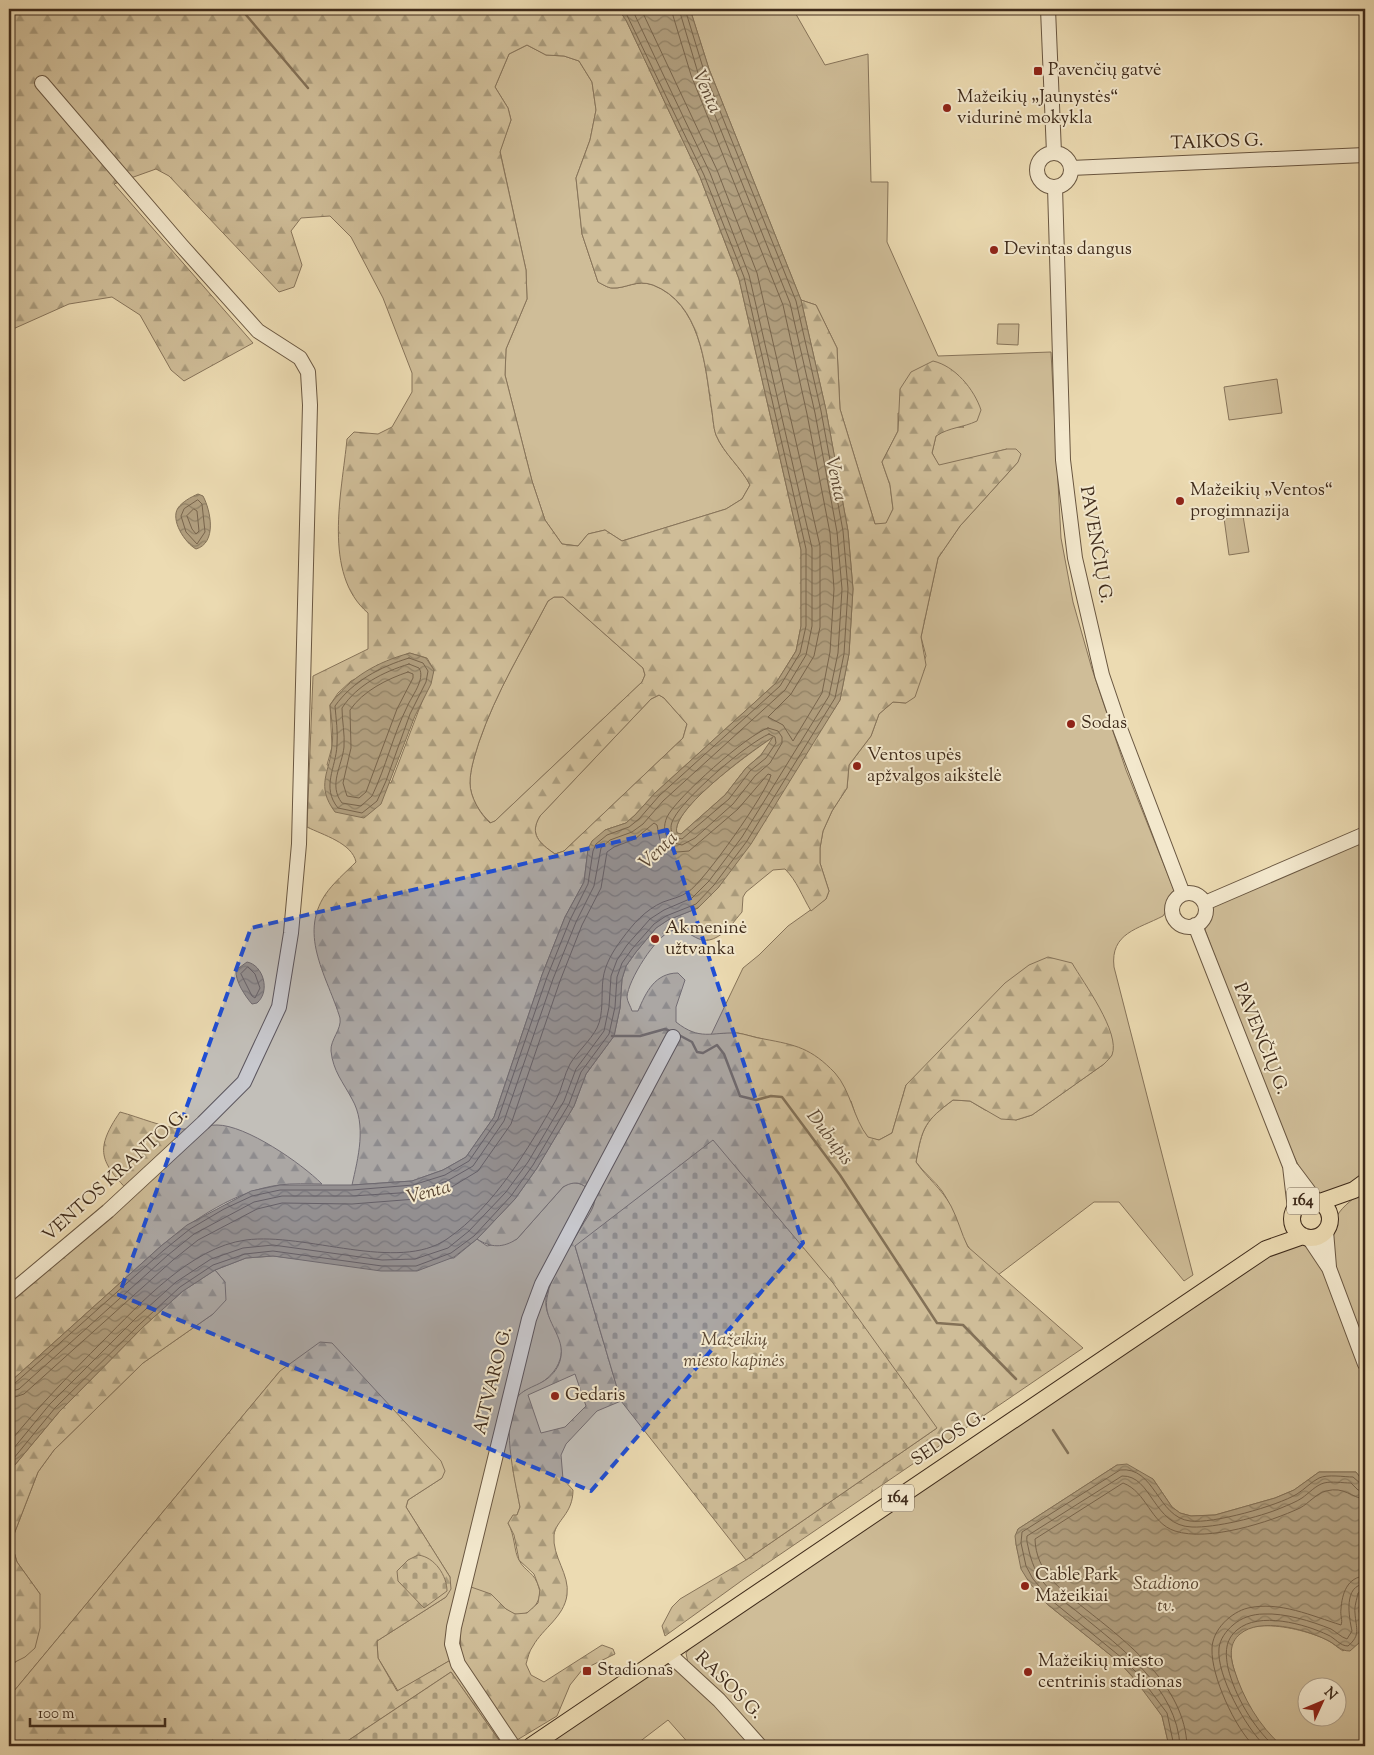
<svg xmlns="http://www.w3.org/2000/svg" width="1374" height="1755" viewBox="0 0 1374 1755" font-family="'Sorts Mill Goudy',serif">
<defs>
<pattern id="forest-firs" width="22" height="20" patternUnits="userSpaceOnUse" patternTransform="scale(1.25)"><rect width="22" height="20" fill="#cfbd98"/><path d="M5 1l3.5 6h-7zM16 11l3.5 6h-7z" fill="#a99a7b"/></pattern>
<pattern id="cemetery-stones" width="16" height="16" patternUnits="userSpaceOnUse" patternTransform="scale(1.25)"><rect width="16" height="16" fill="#cfbd98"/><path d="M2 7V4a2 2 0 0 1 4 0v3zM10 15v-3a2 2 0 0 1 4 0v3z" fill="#a99a7b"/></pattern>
<pattern id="water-waves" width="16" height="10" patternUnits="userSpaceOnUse" patternTransform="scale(1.25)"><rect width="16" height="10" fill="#b19f7f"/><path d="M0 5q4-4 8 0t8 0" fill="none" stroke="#918267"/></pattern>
</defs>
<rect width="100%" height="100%" fill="#ecdbb2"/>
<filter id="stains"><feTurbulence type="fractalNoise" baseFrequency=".004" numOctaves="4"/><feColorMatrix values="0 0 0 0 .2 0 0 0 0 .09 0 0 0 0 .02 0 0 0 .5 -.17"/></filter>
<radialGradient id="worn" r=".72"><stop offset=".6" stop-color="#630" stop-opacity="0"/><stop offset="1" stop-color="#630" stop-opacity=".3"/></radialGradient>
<path fill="#cfbd98" stroke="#87745a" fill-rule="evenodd" d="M690 9H793L825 65 868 54 871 182H888L887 242 938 356 1051 352 1061 538 1073 602 1092 669 1126 770 1174 890C1168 898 1169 908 1163 916 1138 929 1110 933 1114 967L1193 1275 1184 1281 1119 1202H1094L998 1275C988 1266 974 1256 967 1245 956 1228 954 1208 942 1191 935 1181 924 1173 916 1162 922 1127 925 1121 953 1100L970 1101 985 1110 1016 1120 1032 1115 1104 1064 1112 1055 906 1085 892 1133 879 1140 868 1138 859 1126 851 1101 763 1039 738 1033 711 1035 743 968 759 955 788 926 826 899 829 891 820 863V848L823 831 832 811 847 788 849 765 871 736 879 714 893 702 906 703 926 656 921 637 938 558 960 526 1018 462 1007 449 939 466 932 453 936 436 948 428 964 427 898 413V431L882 462 890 485 893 509 886 524H875L840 409 837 348 816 305 801 300 709 69Z
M527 45 546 55 564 56 579 61 592 82 596 110 590 140 576 178 582 234 598 282C602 284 608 288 612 288 626 289 636 279 653 285 700 304 705 363 711 406 713 415 713 427 716 435 724 454 741 467 750 485L742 499 726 509 622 541 605 530 588 534 578 546 562 544 545 520 532 481 505 375 506 349 527 299 526 270 500 151 511 120 508 108 495 87 509 54Z
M998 324H1019L1018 345 997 344Z
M1277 379 1282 413 1229 420 1224 387Z
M1243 516 1249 552 1229 555 1224 518Z
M554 597H563L643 668 645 675 642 682 495 821 491 823C480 814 470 797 470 783 470 769 475 755 479 742 496 692 524 647 548 601Z
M659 695 664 698 687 724 683 738 564 851 555 854C539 843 529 834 540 816L651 699Z
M775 736 761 755 746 768 725 795 681 834 677 833C669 810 755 749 775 736Z
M1365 839V1173L1338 1191 1321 1197 1307 1183 1279 1126 1205 930 1210 909 1216 902Z
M570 1183C584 1182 588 1188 595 1199 594 1209 587 1218 582 1226 569 1248 551 1273 546 1298 544 1314 554 1323 559 1337 569 1363 547 1384 524 1391L513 1470 520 1507 517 1515 508 1523C515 1535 514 1552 519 1560 525 1572 535 1572 539 1588 543 1601 529 1618 515 1614 505 1611 497 1600 491 1594L461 1654 398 1691 378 1658 377 1641 446 1597 450 1577 406 1507 408 1500 442 1478 280 1371 9 1697V1665L15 1663 40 1594 17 1562 11 1542 38 1472 54 1450 143 1363 213 1314 225 1282 215 1270 246 1258 273 1256 307 1260 454 1258 477 1239 487 1246 517 1239 563 1187Z
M1365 1190V1344C1353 1313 1319 1246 1337 1216 1343 1205 1356 1197 1365 1190Z
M1304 1242 1319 1260 1365 1382V1484L1356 1472H1319L1294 1490 1275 1498 1215 1515 1191 1516 1180 1513 1172 1507 1153 1479 1117 1465 1018 1529 1016 1544 1018 1553 1047 1604 1119 1662 1146 1692 1162 1716 1169 1746H766L688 1663 686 1653 692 1646 1284 1246Z
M1365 1586V1746H1282C1276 1741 1270 1736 1265 1731 1251 1715 1230 1671 1231 1650 1232 1610 1306 1629 1327 1640 1333 1643 1338 1648 1343 1651L1364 1632 1359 1611ZM1306 1688H1336V1718H1306Z
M671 1664 679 1668 754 1746H691L668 1720 634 1746H544L662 1665Z"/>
<path fill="url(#forest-firs)" stroke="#87745a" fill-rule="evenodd" d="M9 9H618L626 20 700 177 739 279 801 550V626L796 651 776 683 655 793 635 815 626 823 605 830 588 849 584 882 565 917 542 975 494 1117 466 1157 443 1170 412 1181 352 1185C358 1158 367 1125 352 1099 343 1082 333 1071 331 1051 330 1040 342 1029 340 1018 328 978 298 936 325 895 333 883 346 872 356 862 352 843 323 835 307 827L313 676 368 649V613C322 574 342 492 347 439L354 432 378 434 392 427 412 392V373L383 298 351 237 330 216 301 218 291 231 302 265 294 287 279 292 169 176 156 169 114 184 253 343 184 381 171 370 140 315 112 297 69 304 13 329 9 328ZM527 45 546 55 564 56 579 61 592 82 596 110 590 140 576 178 582 234 598 282C602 284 608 288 612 288 626 289 636 279 653 285 700 303 705 363 711 405 713 415 713 427 716 435 724 454 741 467 750 485L742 499 726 509 622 541 605 530 588 534 578 546 562 544 545 520 532 481 505 375 506 349 527 299 526 270 500 152 511 120 508 108 495 87 509 54ZM554 597H563L643 668 645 675 642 682 495 821 490 823C480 814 470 797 470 783 470 769 475 755 479 742 496 692 524 647 548 601ZM409 653 427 658 434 670 391 783 327 765 332 747 330 705 338 693 351 681ZM659 695 664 698 687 724 683 738 564 851 555 854C539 843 529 834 540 816L651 699Z
M801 300 816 305 837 348 840 409 875 524 886 523 893 509 890 485 882 462 898 431 900 389 911 372 933 361C955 366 974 389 981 410L977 421C962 428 950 427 936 436L932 453 939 465 1007 449H1016L1021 454 1018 462 960 526 938 558 921 637 926 665 915 697 906 703 893 702 879 714 871 736 849 765 847 788 832 811 823 831 820 848V863L829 891 826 899 811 911C802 896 797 881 785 869L773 870 746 892 743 897 742 912C735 920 727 932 717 937 696 949 689 924 671 931 656 936 628 980 627 997 627 1001 631 1007 632 1011H638C646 992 655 973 678 973L685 980 676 1007V1022C700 1041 711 1032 737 1033 746 1034 755 1038 764 1039 796 1045 811 1048 835 1073 851 1091 853 1118 868 1137L879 1140 892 1133 906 1085 1005 983 1029 965 1048 957 1072 963C1083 982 1121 1033 1112 1055 1110 1058 1107 1061 1104 1064L1032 1115 1016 1120 1001 1119 970 1101 953 1100C925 1121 922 1127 916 1162 927 1178 942 1189 951 1206 958 1219 961 1233 968 1247L1083 1348 744 1579 665 1636 662 1626 672 1607 680 1599 746 1560 937 1428 575 1246 621 1401 597 1411 566 1444 561 1455 563 1479 573 1490C573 1514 556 1520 554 1535 552 1557 570 1574 567 1595 564 1617 543 1628 533 1646 529 1651 528 1658 526 1664L531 1675 544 1682 602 1645 613 1649 615 1654 582 1670 570 1685 557 1716 507 1746H503L451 1672 340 1746H9V1697L280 1371 320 1342 332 1343 441 1461 445 1471 442 1478 408 1500 406 1507 450 1577 451 1589 446 1597 377 1641 378 1658 397 1691 461 1654 460 1631 471 1587 491 1594 506 1609 515 1614 527 1613 538 1603 540 1590 534 1574 519 1560 514 1535 508 1523 513 1515H517L520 1507C515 1481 499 1415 519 1395 531 1384 548 1385 558 1366 571 1339 542 1323 547 1298 551 1272 569 1248 582 1226 587 1217 594 1209 595 1199 586 1185 579 1178 563 1187L517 1239C503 1248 491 1248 477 1239L515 1199 537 1168 574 1106 586 1074 614 1036 620 1008 622 979 626 966 636 952 656 928 668 920 698 908 718 888 840 700 849 654 853 589 848 531 826 410ZM575 1374 586 1406 565 1427 541 1433 528 1395Z
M120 1112C139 1117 164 1128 183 1129 194 1130 205 1125 217 1125 246 1125 301 1163 322 1184 308 1184 293 1183 279 1185 235 1191 195 1219 161 1246L9 1383V1298L134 1197C102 1163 92 1153 120 1112Z
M215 1270 225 1282 226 1300 213 1314 143 1363 54 1450 38 1472 11 1542 17 1562 40 1594V1628L35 1648 25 1657 9 1665V1472L59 1412 144 1326 183 1291Z"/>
<path fill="url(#cemetery-stones)" stroke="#87745a" d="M713 1140 833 1283 937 1428 746 1560 621 1401 575 1246Z
M418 1555C435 1557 447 1576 447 1591L424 1608 398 1581 397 1571 408 1560Z
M451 1672 503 1746H340Z"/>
<path fill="url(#water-waves)" stroke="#837157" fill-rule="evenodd" d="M618 9H690L709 69 801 300 826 410 848 531 853 589 849 654 840 700 751 844 718 888 698 908 668 920 656 928 636 952 626 966 622 979 620 1008 614 1036 586 1074 574 1106 537 1168 515 1199 477 1239 454 1257 417 1271H381L273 1256 246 1258 215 1270 183 1291 144 1326 59 1412 9 1472V1383L161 1246 187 1225 251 1191 280 1185H352L412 1181 443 1170 466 1157 494 1117 542 975 565 917 584 882 588 849 592 841 605 830 626 823 635 815 655 793 776 683 796 651 801 626V550L739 279 700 177 626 20ZM773 737 761 755 746 768 725 795 681 834 677 833C669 811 754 749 773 737Z
M198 494 203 496C211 511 217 543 196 549 185 543 170 520 178 508 182 502 191 497 198 494Z
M410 653 426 658 434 670 431 684 415 716 381 804 364 818 335 812C315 785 330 773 332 745 334 732 331 718 330 705 350 677 377 662 410 653Z
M247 962C263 965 271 991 257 1003L252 1004C245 996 235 981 236 970Z
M1127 1464 1153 1479 1172 1507 1180 1513 1191 1516 1215 1515 1275 1498 1294 1490 1319 1472H1356L1365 1484V1586L1359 1611 1364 1632 1360 1642 1350 1651C1339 1651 1336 1644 1327 1640 1305 1629 1260 1617 1240 1634 1229 1643 1230 1657 1234 1669 1243 1698 1259 1726 1282 1746H1169L1162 1716 1133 1677 1119 1662 1047 1604 1029 1582 1021 1569 1016 1544 1015 1536 1018 1529 1117 1465Z"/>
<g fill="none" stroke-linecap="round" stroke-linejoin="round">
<path stroke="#78654d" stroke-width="1" d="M641 9 717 170 757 273 820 546V627L814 656 791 694 768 717 783 725 793 741 822 693 830 652 834 589 830 533 807 414 783 305 691 75 671 9
M198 500 202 504 205 532 197 544 186 532 181 516 184 509Z
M194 509 197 511 199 531 196 534 192 529 187 516Z
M409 658 423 663 428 671 426 682 410 714 386 781 377 801 362 813 338 808C321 787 336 768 337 745 338 732 336 719 335 706 353 681 380 667 409 658Z
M409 664 419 668C426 679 411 697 407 707 393 735 386 767 372 796L361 806 342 803C328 785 342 766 344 747 345 734 342 721 342 708 357 685 383 672 409 664Z
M408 672 413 674V678L397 709 366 792 359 798 347 796 343 783 351 748 350 710C363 691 387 679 408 672Z
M768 728 778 731 782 737V743L770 763 755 776 733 804 695 838 682 845 670 842C664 834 663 826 667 817 676 798 748 734 768 728Z
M769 734 775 737 776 743 766 758 750 771 729 799 682 839 674 837C670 830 670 825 674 818 685 797 746 744 769 734Z
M248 967 255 974 260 988 255 998 252 996 241 974Z
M9 1386 14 1384 164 1250 190 1229 224 1209 252 1196 280 1190H352L413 1185 445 1175 469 1161 498 1119 547 977 570 920 588 884 593 851 596 844 607 835 629 827 639 819 659 796 780 686 800 653 806 626V549L744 277 704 175 624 9
M9 1392 19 1389 168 1255 194 1234 254 1202 282 1196H352L415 1192 447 1181 473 1166 504 1121 553 979 576 922 594 886 601 848 610 840 632 832 643 824 663 801 785 690 806 655 812 626V548L749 275 710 173 632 9
M9 1399 24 1394 173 1260 198 1240 257 1209 282 1203 352 1204 416 1199 450 1188 478 1171 511 1124 560 981 582 925 601 888 607 852 614 847 635 839 654 823 657 825 660 840 666 848 677 852 689 851 738 809 768 774 771 775C767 792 704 882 688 892 681 897 671 899 663 902 645 910 633 924 622 939 613 951 605 964 603 979 601 994 604 1014 597 1028 590 1041 578 1051 570 1064 564 1075 562 1089 556 1100 528 1149 495 1206 447 1239 398 1273 305 1232 246 1240 191 1247 140 1304 103 1341 70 1374 38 1407 9 1443
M9 1454 50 1404 136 1318 176 1282 211 1259 243 1248 273 1245 382 1260 415 1259 448 1248 469 1231 506 1192 528 1162 564 1101 576 1069 604 1031 609 1007 611 976 617 960 627 945 650 919 664 910 692 898 709 881 742 837 829 696 838 653 842 589 837 532 815 413 790 303 698 73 679 9
M9 1464 55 1408 141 1323 180 1287 213 1265 245 1254 273 1251 382 1266H416L451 1253 474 1236 511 1196 533 1165 569 1104 581 1072 609 1034 615 1007 617 977 622 963 632 949 654 924 666 916 696 904 714 885 747 841 835 698 844 654 848 589 843 531 821 411 796 301 704 71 685 9
M1174 1746 1167 1713 1137 1673 1122 1658 1051 1600 1033 1579 1026 1566 1021 1543 1022 1532 1120 1470C1155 1466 1157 1517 1190 1521 1213 1524 1277 1506 1297 1494 1305 1489 1311 1482 1319 1478 1328 1474 1344 1477 1353 1477L1361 1484 1365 1485
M1180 1746C1177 1688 1121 1648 1080 1614 1054 1593 1037 1585 1029 1551 1028 1545 1026 1541 1027 1536L1122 1476C1152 1475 1153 1526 1192 1527 1215 1528 1260 1517 1281 1508 1288 1505 1296 1502 1302 1498 1308 1494 1316 1485 1324 1483 1332 1481 1342 1483 1351 1483L1358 1490 1365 1491
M1187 1746C1185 1686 1127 1642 1084 1608 1060 1589 1036 1572 1035 1539L1123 1483C1147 1492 1150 1523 1175 1531 1208 1542 1270 1522 1300 1508 1309 1503 1317 1493 1326 1491 1345 1486 1351 1498 1365 1499
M1254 1746C1235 1728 1211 1676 1212 1649 1212 1630 1231 1612 1248 1608 1280 1601 1312 1616 1341 1625 1343 1620 1340 1616 1341 1609 1342 1594 1347 1577 1365 1576
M1265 1746C1246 1728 1216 1675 1219 1648 1220 1639 1226 1631 1233 1625 1241 1618 1252 1614 1264 1614 1285 1613 1311 1621 1331 1629 1336 1632 1341 1637 1347 1639L1352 1631C1349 1617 1343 1585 1365 1584
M1274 1746C1253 1727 1235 1696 1228 1668 1225 1653 1225 1640 1237 1630 1259 1611 1305 1624 1328 1635 1335 1638 1340 1646 1348 1646 1361 1635 1356 1629 1355 1613 1354 1607 1357 1599 1358 1593L1365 1590"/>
<path stroke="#837157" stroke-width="2.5" d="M241 9 308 88
M677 1034 692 1042 697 1052 703 1053 717 1045 724 1054 740 1096 756 1100 771 1096 782 1097 840 1175 937 1323 963 1325 1016 1379
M612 1036H640L665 1029 672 1032
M1053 1430 1068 1453"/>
<g stroke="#6a5741" stroke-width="16">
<path id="minor" d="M1048 9 1054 153
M1037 170a17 17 0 1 1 34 0a17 17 0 1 1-34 0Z
M1071 168 1365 155
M1055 187 1063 460 1075 558 1102 675 1121 731 1183 894
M1172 910a17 17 0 1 1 34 0a17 17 0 1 1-34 0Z
M1205 903 1365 834
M1195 925 1290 1166 1295 1209
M1292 1169 1316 1201
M1326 1231 1329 1267
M1309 1238 1329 1268 1365 1364
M9 1294 108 1211 203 1123 244 1082 279 1007 291 933 299 844 310 405 308 372 300 358 258 331 181 245 42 83
M668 1653 719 1700 760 1746
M513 1746 458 1664 452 1644 454 1627 529 1319 542 1284 673 1037"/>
</g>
<g stroke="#3f2b1b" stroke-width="18">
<path id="major" d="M1292 1219a19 19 0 1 1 38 0a19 19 0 1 1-38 0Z
M1320 1202 1354 1190 1365 1182
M531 1746 1266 1249 1303 1236"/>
</g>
<use href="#minor" stroke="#f3e8cd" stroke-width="14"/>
<use href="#major" stroke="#ecdbb2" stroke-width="16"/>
</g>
<path fill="#1d4ed8" fill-opacity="0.2" stroke="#1d4ed8" stroke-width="4" stroke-dasharray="10 6" stroke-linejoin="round" d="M667 830 803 1243 591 1491 119 1295 251 928Z"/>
<g fill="#8f2418" stroke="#f3e8cd" stroke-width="2">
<rect x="1033" y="66" width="10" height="10" rx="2.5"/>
<circle cx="947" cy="108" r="5"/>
<circle cx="994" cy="250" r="5"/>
<circle cx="1180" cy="501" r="5"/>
<circle cx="1071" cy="724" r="5"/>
<circle cx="857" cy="766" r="5"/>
<circle cx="655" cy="939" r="5"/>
<circle cx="555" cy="1396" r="5"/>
<circle cx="1025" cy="1586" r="5"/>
<rect x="582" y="1666" width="10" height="10" rx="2.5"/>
<circle cx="1028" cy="1672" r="5"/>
</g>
<g text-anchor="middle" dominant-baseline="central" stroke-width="4" stroke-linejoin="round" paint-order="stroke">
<g fill="#f3e8cd" stroke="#756450" stroke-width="1">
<rect x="1287" y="1187.5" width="32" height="27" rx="4"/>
<rect x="882" y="1484.5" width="32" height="27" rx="4"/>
</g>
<g font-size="16" font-weight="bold" fill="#3f2b1b">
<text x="1303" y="1201">164</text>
<text x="898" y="1498">164</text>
</g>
<g font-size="18" fill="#3f2b1b" stroke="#f3e8cd" text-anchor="start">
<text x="1048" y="71">Pavenčių gatvė</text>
<text x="957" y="98">Mažeikių „Jaunystės“<tspan x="957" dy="21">vidurinė mokykla</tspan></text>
<text x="1004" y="250">Devintas dangus</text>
<text x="1190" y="491">Mažeikių „Ventos“<tspan x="1190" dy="21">progimnazija</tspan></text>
<text x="1081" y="724">Sodas</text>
<text x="867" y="756">Ventos upės<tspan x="867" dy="21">apžvalgos aikštelė</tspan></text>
<text x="665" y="929">Akmeninė<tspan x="665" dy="21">užtvanka</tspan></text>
<text x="565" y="1396">Gedaris</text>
<text x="1035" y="1576">Cable Park<tspan x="1035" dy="21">Mažeikiai</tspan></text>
<text x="1038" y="1662">Mažeikių miesto<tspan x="1038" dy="21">centrinis stadionas</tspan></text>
<text x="597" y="1671">Stadionas</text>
</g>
<g font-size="18" fill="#3f2b1b" stroke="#f3e8cd">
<text transform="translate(1217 143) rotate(-2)">TAIKOS G.</text>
<text transform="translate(1095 545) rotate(80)">PAVENČIŲ G.</text>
<text transform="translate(1260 1039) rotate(68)">PAVENČIŲ G.</text>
<text transform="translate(116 1176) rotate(-42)">VENTOS KRANTO G.</text>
<text transform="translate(494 1381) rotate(-76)">AITVARO G.</text>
<text transform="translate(949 1439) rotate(-34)">SEDOS G.</text>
<text transform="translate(728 1686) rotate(45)">RASOS G.</text>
</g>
<g font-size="18" font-style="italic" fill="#5c4834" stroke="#f3e8cd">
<text x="734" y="1341">Mažeikių<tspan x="734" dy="21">miesto kapinės</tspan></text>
</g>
<g font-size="19" font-style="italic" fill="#5c4834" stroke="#f3e8cd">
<text transform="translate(706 92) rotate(66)">Venta</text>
<text transform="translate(835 479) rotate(78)">Venta</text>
<text transform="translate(659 851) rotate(-44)">Venta</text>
<text transform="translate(829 1138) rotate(53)">Dubupis</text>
<text transform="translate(429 1193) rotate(-15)">Venta</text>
<text x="1166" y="1584">Stadiono<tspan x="1166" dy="22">tv.</tspan></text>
</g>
</g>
<rect width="1374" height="1755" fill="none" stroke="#ecdbb2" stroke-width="30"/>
<rect x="10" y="10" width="1354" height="1735" fill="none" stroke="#3f2b1b" stroke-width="2.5"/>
<rect x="15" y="15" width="1344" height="1725" fill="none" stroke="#3f2b1b"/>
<g transform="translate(1322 1702) rotate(46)"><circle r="24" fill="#f3e8cd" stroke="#ab9c86"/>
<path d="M0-4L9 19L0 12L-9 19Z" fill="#8f2418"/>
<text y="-8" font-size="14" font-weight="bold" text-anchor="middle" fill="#3f2b1b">N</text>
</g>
<path d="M30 1718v8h135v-8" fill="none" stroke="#3f2b1b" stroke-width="2.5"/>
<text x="38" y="1718" font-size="15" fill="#3f2b1b" stroke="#f3e8cd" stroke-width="4" paint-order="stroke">100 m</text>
<rect width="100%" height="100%" filter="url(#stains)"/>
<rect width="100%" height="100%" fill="url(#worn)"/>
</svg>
